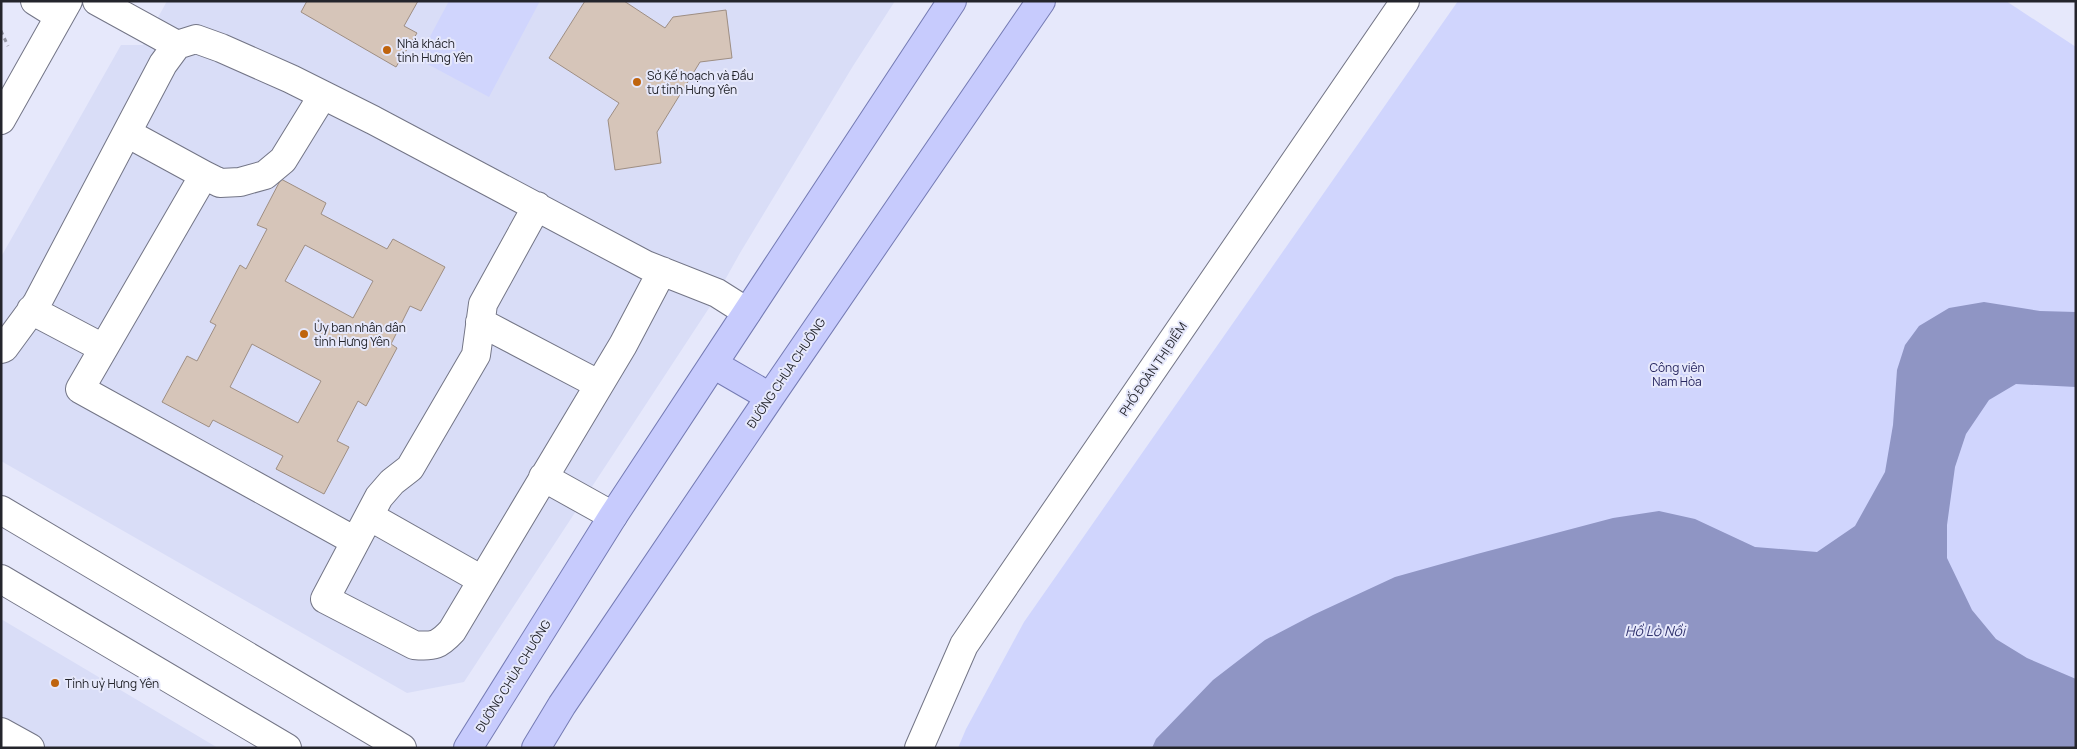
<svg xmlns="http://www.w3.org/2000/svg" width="2077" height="749" viewBox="0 0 2077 749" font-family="Manrope,sans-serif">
<rect width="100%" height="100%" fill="#e6e8fb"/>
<path fill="#d9ddf7" d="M167 1H895L853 66 740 253 711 305 464 682 407 693 1 461V257L121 45H143Z
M1 619 218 748H1Z"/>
<path fill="#d0d5fd" d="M449 1H540L489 97 418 59Z
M1458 1H2006L2076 47V748H958L966 729 1024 622Z"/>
<path fill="#8f95c4" d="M1984 302 2040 311 2076 312V387L2016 384 1989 400 1966 434 1955 467 1947 525V558L1972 610 1996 639 2027 658 2076 679V748H1152L1156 739 1213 680 1265 640 1313 615 1395 577 1477 554 1613 518 1659 511 1695 519 1755 547 1817 552 1855 526 1885 472 1893 425 1897 370 1905 345 1919 326 1949 308Z"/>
<path fill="#d6c5b9" stroke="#9e8e83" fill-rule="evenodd" d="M307 1H418L404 26 417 33 396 67 301 12Z
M585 1H624L665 28 673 17 726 10 732 58 700 62 657 132 661 163 615 170 608 120 619 103 549 58Z
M281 179 326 203 321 214 387 249 393 239 445 267 421 311 410 306 391 344 397 348 366 406 358 401 337 441 349 447 324 494 276 469 283 456 213 420 209 427 162 402 187 356 197 361 216 325 210 322 240 265 246 269 267 229 257 225ZM305 245 373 281 353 318 285 281ZM252 344 321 381 298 423 230 387Z"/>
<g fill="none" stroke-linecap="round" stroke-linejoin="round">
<g stroke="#737586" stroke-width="30">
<path id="minor" d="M35 1 59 16
M97 1 177 45
M323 95 283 160 265 175 240 182 220 183 204 175 80 389 355 541
M1 120 68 1
M127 133 204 175
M537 206 483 304 476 355 410 468 392 482 379 497 325 599 414 645C434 647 439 645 452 631L623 345 662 271
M31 310 103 348
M480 322 598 384
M1 349 4 348 37 303 163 64 177 45 196 39 221 48 291 79 373 120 646 265 717 293 747 312
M543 477 613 516
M1 510 402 748
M369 516 482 580
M1 579 287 748
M1 732 30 748
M919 748 964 645 1405 1"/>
</g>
<g stroke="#757bb3" stroke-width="30">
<path id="major" d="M713 364 770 397
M468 748 613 516 952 1
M536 748 562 705 770 397 1041 1"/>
</g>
<path stroke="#9596a4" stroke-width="3" stroke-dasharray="4 4" stroke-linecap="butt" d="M1 31 8 46"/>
<use href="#minor" stroke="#fff" stroke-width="28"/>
<use href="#major" stroke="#c7cbfd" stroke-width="28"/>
</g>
<g fill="#bf640e" stroke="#e6e8fb" stroke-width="2">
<circle cx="387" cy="50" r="5"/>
<circle cx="637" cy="82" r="5"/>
<circle cx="304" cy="334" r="5"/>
<circle cx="55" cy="683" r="5"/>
</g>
<g text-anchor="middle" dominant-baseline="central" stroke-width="4" stroke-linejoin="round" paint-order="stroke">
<g font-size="12" fill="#24252c" stroke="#e6e8fb" text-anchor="start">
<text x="397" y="43">Nhà khách<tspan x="397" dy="14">tỉnh Hưng Yên</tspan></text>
<text x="647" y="75">Sở Kế hoạch và Đầu<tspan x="647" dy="14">tư tỉnh Hưng Yên</tspan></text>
<text x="314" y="327">Ủy ban nhân dân<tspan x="314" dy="14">tỉnh Hưng Yên</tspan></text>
<text x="65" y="683">Tỉnh uỷ Hưng Yên</text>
</g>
<g font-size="12" fill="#282761" stroke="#e6e8fb">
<text x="1677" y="367">Công viên<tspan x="1677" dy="14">Nam Hòa</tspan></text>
</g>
<g font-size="12" fill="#24252c" stroke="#e6e8fb">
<text transform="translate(1153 369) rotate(-56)">PHỐ ĐOÀN THỊ ĐIỂM</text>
<text transform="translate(786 373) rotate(-56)">ĐƯỜNG CHÙA CHUÔNG</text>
<text transform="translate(513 676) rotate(-58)">ĐƯỜNG CHÙA CHUÔNG</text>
</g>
<g font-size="14" font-style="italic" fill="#343671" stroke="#e6e8fb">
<text x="1655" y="630">Hồ Lò Nồi</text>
</g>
</g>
<rect width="2077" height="749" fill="none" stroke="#24252c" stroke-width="5"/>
</svg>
